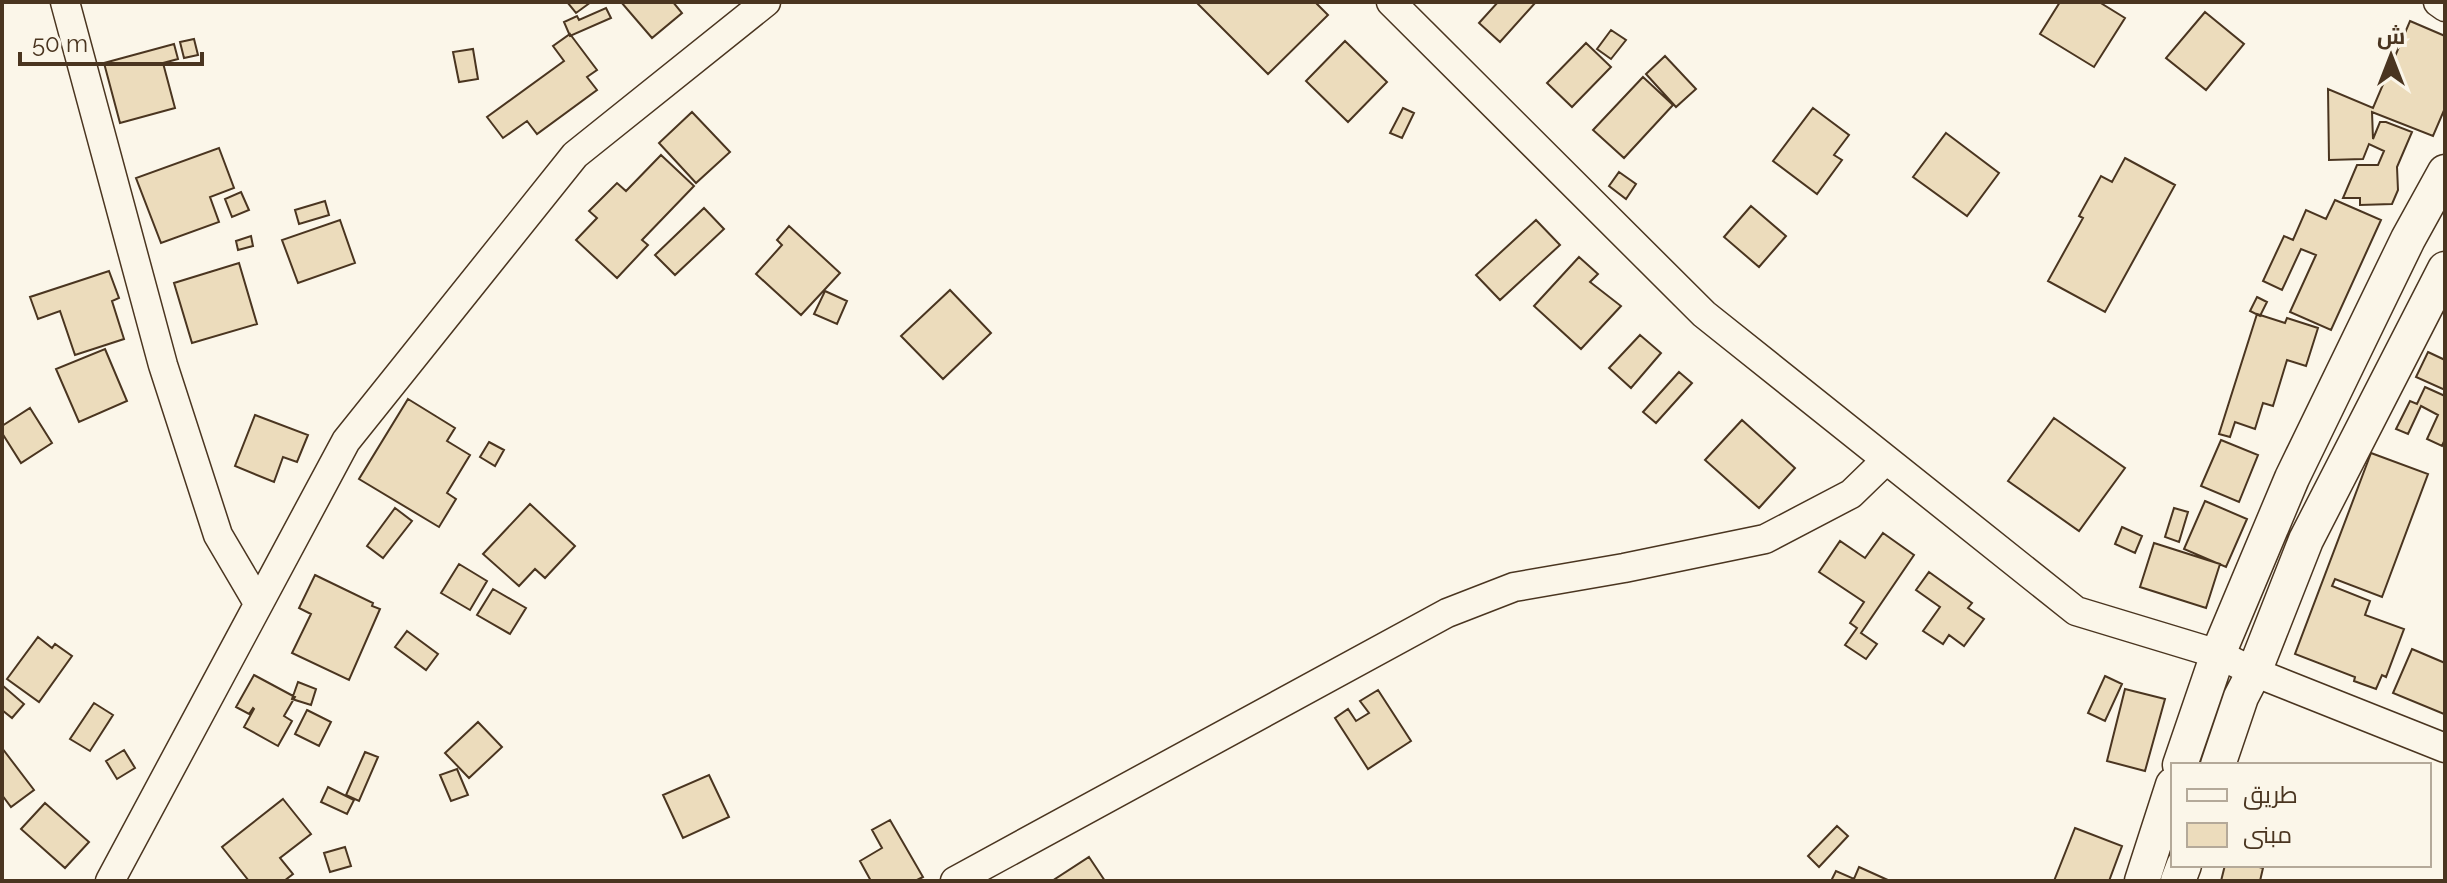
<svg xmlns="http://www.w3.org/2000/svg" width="2447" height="883" viewBox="0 0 2447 883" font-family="Raleway,Cairo,sans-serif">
<rect width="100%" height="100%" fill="#fbf6e9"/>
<path fill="#ecdcbc" stroke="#4a3520" stroke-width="2" d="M567 2H591L576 13Z
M621 2H673L682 13 652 38Z
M1196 2H1315L1328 15 1268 74Z
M1498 2H1536L1500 42 1479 23Z
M2060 2H2099L2125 18 2094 67 2040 34Z
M606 8 611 18 570 36 564 22 577 16 579 20Z
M2205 12 2244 44 2206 90 2166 58Z
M2410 21 2445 36V108L2433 136 2372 112 2373 139 2380 122H2386L2412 132 2397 167 2398 190 2392 204 2360 205V198H2343L2357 165H2378L2384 151 2369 144 2363 159 2329 160 2328 89 2373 108Z
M1611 30 1626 40 1611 59 1597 49Z
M570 34 597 70 587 77 597 90 537 134 527 121 503 138 487 117 564 61 553 46Z
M194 39 198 55 184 58 180 42Z
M1345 41 1387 82 1348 122 1306 81Z
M1586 43 1611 67 1572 107 1547 83Z
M174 44 178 59 163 63 175 108 120 123 104 63Z
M473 49 478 79 459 82 453 52Z
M1665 56 1696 89 1676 107 1646 74Z
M1643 77 1673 105 1624 158 1593 130Z
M1403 108 1414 113 1402 138 1390 133Z
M1813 108 1849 135 1834 155 1842 160 1817 194 1773 161Z
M692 112 730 152 696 183 659 143Z
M1946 133 1999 173 1967 216 1913 177Z
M219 148 234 188 210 197 219 222 161 243 136 178Z
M661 155 694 186 642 240 648 245 617 278 576 240 597 218 589 211 617 183 626 191Z
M2125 158 2175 185 2105 312 2048 281 2083 218 2079 216 2101 176 2112 182Z
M1619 172 1636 184 1626 199 1609 186Z
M241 192 249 210 232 217 225 199Z
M2335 200 2381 220 2331 330 2290 312 2316 255 2301 249 2282 290 2263 281 2284 236 2293 240 2306 210 2326 219Z
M325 201 329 215 299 224 295 210Z
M1751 206 1786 236 1759 267 1724 237Z
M704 208 724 229 675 275 655 255Z
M340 220 355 263 298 283 282 240Z
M1536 220 1560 245 1500 300 1476 275Z
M789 226 840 273 801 315 756 274 782 245 777 240Z
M251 236 253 246 238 250 236 241Z
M1579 257 1598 274 1590 282 1621 306 1581 349 1534 306Z
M239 263 257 324 192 343 174 283Z
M109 271 119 298 112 301 124 339 75 355 60 311 38 319 30 297Z
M950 290 991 333 943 379 901 336Z
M825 291 847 301 837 324 814 314Z
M2257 297 2267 302 2260 316 2250 311Z
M2257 314 2285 323 2287 318 2318 328 2306 366 2287 360 2273 406 2263 403 2255 429 2235 422 2230 437 2219 434Z
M1640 335 1661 353 1631 388 1609 368Z
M105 349 127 401 79 422 56 369Z
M2428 352 2445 360V390L2416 377Z
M1679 372 1692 383 1656 423 1643 412Z
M2425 387 2445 396V439L2442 446 2427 439 2438 415 2421 406 2408 434 2396 429 2410 401 2417 404Z
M408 399 455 428 447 441 470 455 447 493 456 499 439 527 359 479Z
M30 408 52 443 21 463 2 433V426Z
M255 415 308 435 297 462 283 457 274 482 235 466Z
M2054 418 2125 468 2079 531 2008 481Z
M1742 420 1795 468 1759 508 1705 460Z
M2221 440 2258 455 2239 502 2201 486Z
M489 442 504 450 495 466 480 457Z
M2371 453 2428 474 2382 597 2335 579 2332 586 2370 601 2365 615 2404 629 2386 677 2382 675 2376 689 2354 681 2355 677 2295 654Z
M2205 501 2247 519 2226 567 2184 549Z
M530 504 575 546 545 578 535 569 519 586 483 554Z
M395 508 412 521 383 558 367 546Z
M2174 508 2188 512 2179 542 2165 537Z
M2122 527 2142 536 2135 553 2115 544Z
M1883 533 1914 555 1861 633 1877 644 1866 659 1845 645 1857 628 1850 623 1864 602 1819 572 1840 541 1865 558Z
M2154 543 2220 564 2206 608 2140 587Z
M459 564 487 581 470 610 441 593Z
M1929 572 1972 603 1968 608 1984 619 1964 646 1949 635 1943 644 1923 631 1940 607 1916 590Z
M315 575 373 603 372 606 380 609 349 680 292 653 311 614 299 608Z
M493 589 526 608 510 634 477 615Z
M407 631 438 654 426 670 395 647Z
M38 637 52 648 55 644 72 656 39 702 7 679Z
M2412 649 2445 663 2444 714 2393 693Z
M254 675 295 697 284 716 292 721 278 746 244 727 254 709 253 708 249 714 236 707Z
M2105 676 2122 684 2105 721 2088 713Z
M298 682 316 689 311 705 292 699Z
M2 685 24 704 12 718 2 710Z
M2125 689 2165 699 2145 771 2107 761Z
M1378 690 1411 741 1368 769 1335 718 1348 709 1356 721 1369 713 1360 701Z
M94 703 113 715 90 751 70 739Z
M307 710 331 722 319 746 295 734Z
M478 722 502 747 469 778 445 753Z
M2 748 34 790 11 807 2 795Z
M124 750 135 768 117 779 106 761Z
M365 752 378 757 359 801 346 795Z
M457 769 468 795 451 801 440 775Z
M709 775 729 817 683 838 663 795Z
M328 787 354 800 347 814 321 802Z
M283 799 311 834 280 858 293 874 284 881H249L222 847Z
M45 803 89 842 65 868 21 829Z
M890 820 923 877 915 881H871L860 861 882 848 872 830Z
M1837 826 1848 836 1819 867 1808 856Z
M2075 828 2122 846 2109 881H2054Z
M345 847 351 866 330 872 324 853Z
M1089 857 1105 881H1052Z
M2225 865H2251L2263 868 2260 881H2221Z
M1859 867 1890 881H1831L1836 871 1854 879Z"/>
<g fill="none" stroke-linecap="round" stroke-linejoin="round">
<g stroke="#4a3520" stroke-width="31">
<path id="minor" d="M65 2 163 365 218 535 258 603
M1391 2 1704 314 2076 611 2218 654 2254 672 2445 748
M2438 2 2445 7
M110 881 346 441 575 155 766 2
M955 881 1447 613 1514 587 1624 568 1765 539 1851 494 1885 461"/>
</g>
<g stroke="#4a3520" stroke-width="37">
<path id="major" d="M2180 765 2218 654 2292 478 2408 239 2445 172
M2218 765 2241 697 2254 672 2306 540 2445 269
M2142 881 2173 785
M2178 881 2184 865"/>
</g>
<use href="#minor" stroke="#fbf6e9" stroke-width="28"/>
<use href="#major" stroke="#fbf6e9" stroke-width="34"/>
</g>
<rect width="2447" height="883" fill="none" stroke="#4a3520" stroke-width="8"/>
<rect x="2171" y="763" width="260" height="104" fill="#fbf6e9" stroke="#b4a999" stroke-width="2"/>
<rect x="2187" y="789" width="40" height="12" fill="#fbf6e9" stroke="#b4a999" stroke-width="2"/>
<text x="2243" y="803" font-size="24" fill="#4a3520">طريق</text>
<rect x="2187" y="823" width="40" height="24" fill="#ecdcbc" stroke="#b4a999" stroke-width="2"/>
<text x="2243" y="843" font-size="24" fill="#4a3520">مبنى</text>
<g transform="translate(2391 56)" stroke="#fbf6e9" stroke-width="6" paint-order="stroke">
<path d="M0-6L14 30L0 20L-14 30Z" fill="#4a3520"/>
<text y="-12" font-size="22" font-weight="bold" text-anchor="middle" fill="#4a3520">ش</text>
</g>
<path d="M20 52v12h182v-12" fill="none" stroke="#4a3520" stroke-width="4"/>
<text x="32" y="52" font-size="24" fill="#4a3520" stroke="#fbf6e9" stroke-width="6" paint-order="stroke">50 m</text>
</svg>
